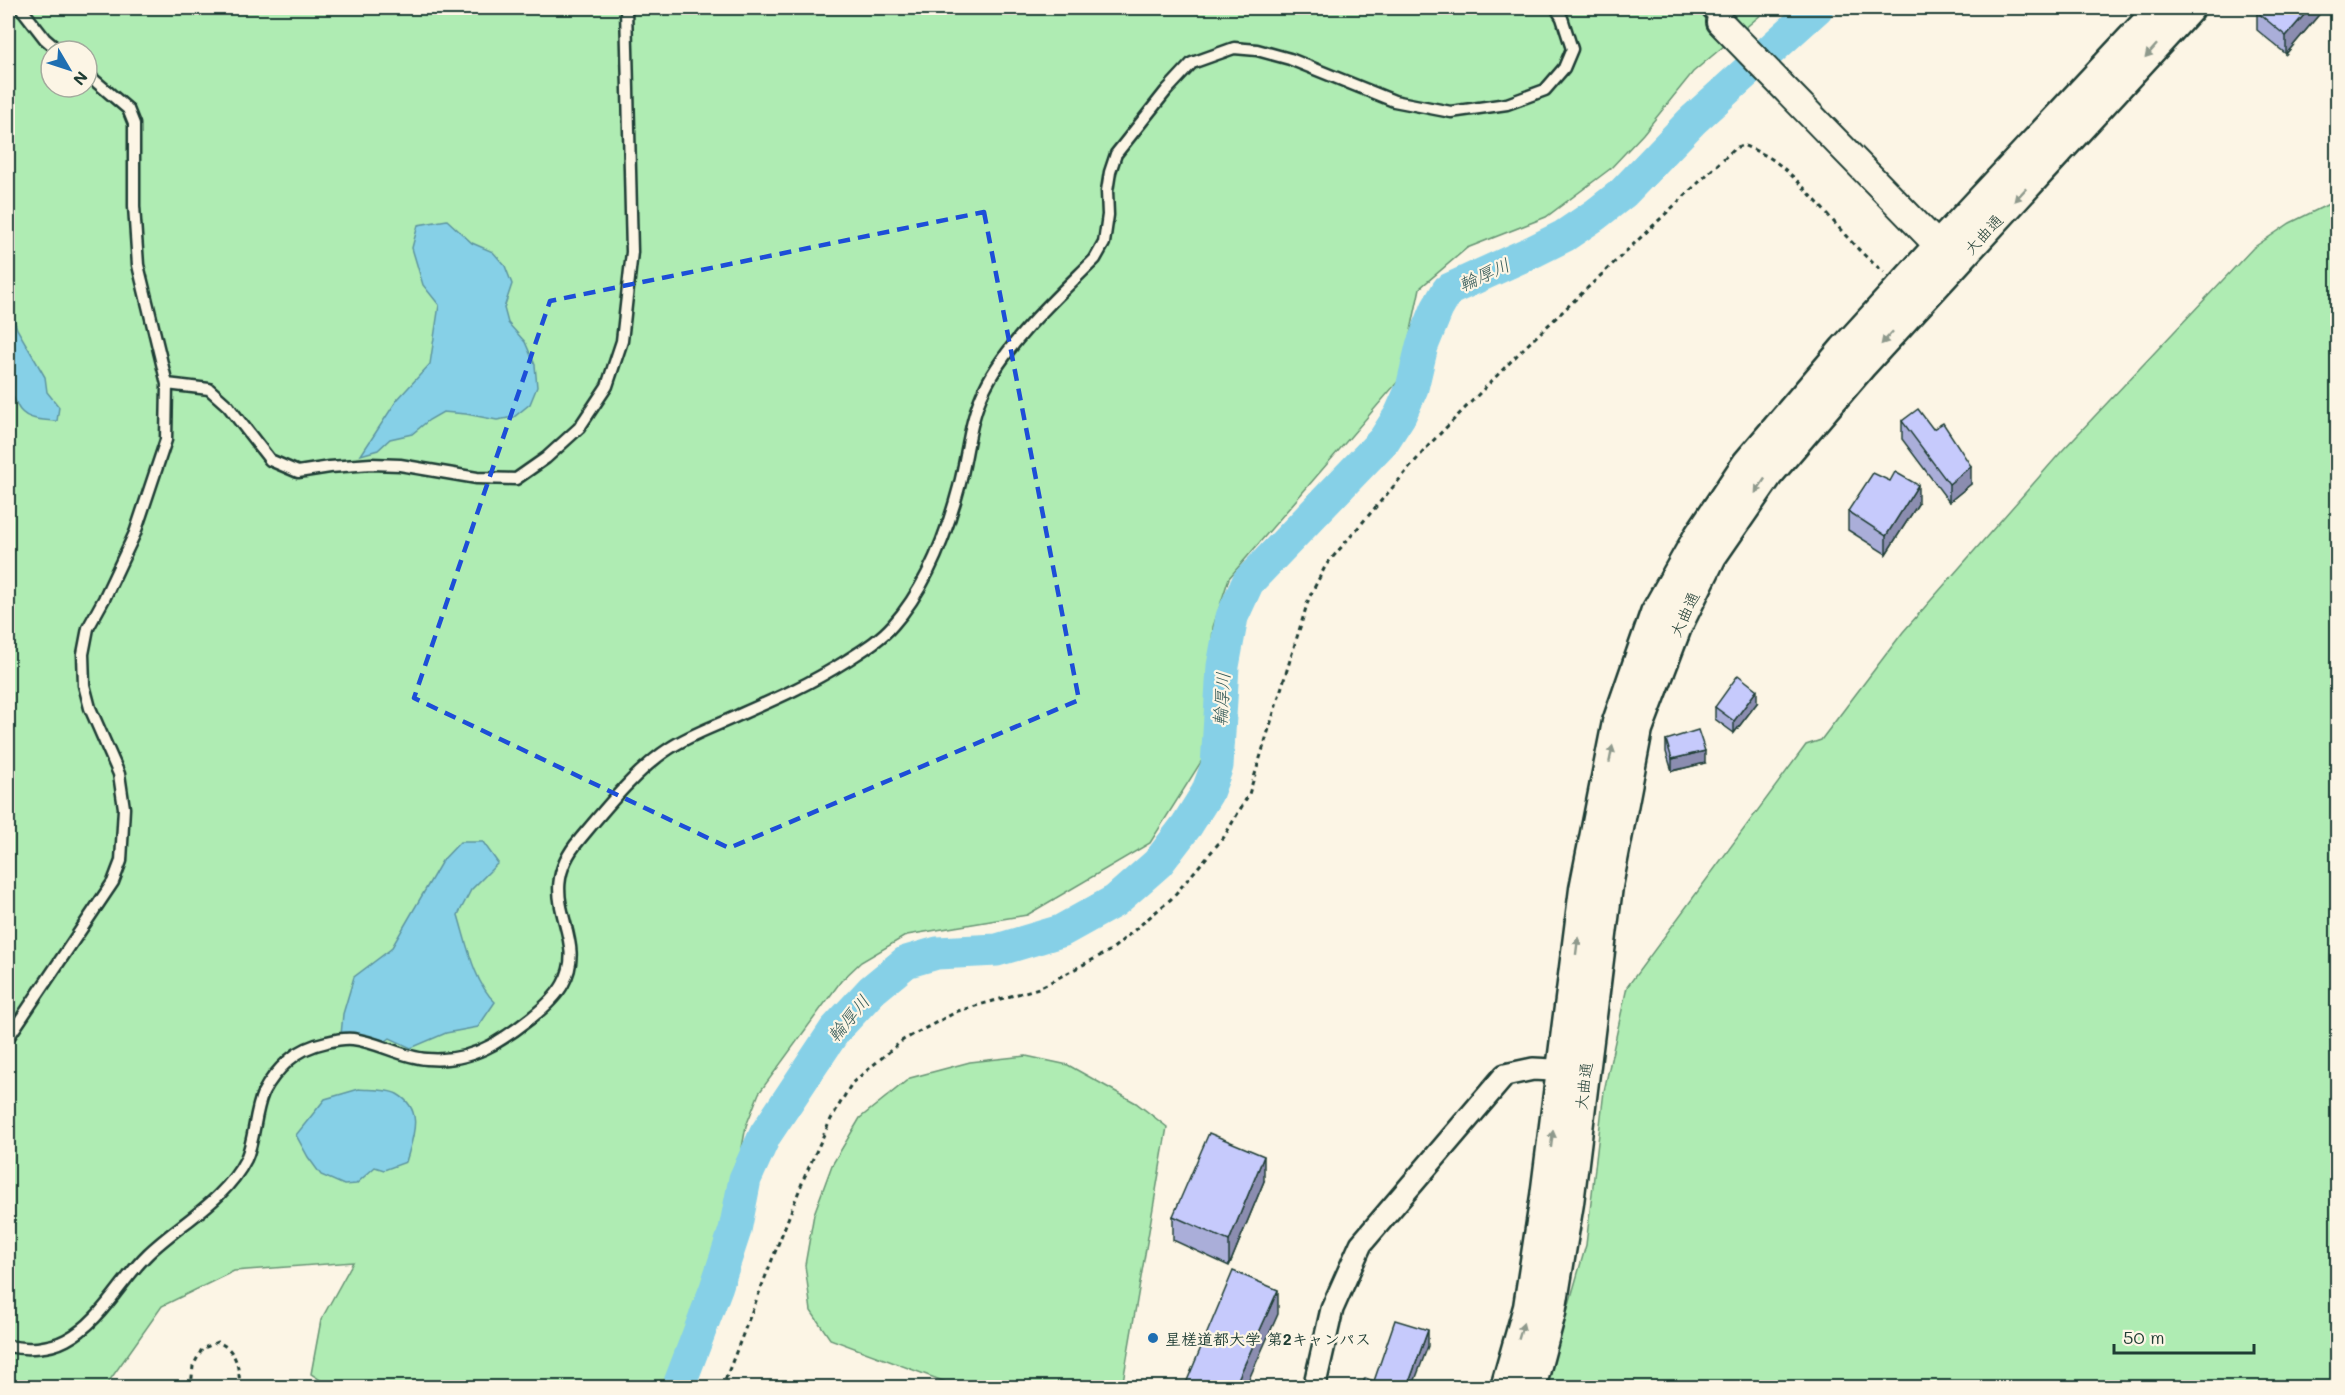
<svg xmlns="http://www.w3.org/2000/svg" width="2345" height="1395" viewBox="0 0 2345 1395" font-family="Mali,'Klee One',sans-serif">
<rect width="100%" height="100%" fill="#fcf5e5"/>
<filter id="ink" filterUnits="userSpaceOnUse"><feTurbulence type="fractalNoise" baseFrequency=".0167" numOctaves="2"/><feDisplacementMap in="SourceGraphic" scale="12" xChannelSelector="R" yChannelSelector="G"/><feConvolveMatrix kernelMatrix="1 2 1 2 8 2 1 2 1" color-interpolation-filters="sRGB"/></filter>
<g filter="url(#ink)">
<path fill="#afecb3" stroke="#679474" stroke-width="1.5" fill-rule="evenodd" d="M8 8H1769L1693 72 1643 134 1610 169 1546 217 1467 248 1420 288 1401 378 1229 578 1213 627 1209 687 1211 746 1150 843 1027 915 907 935 861 962 841 981 759 1093 746 1126 721 1262 672 1388 331 1387 311 1374 321 1320 353 1262 234 1271 162 1306 105 1387H8ZM51 51H87V87H51Z
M2337 200V1387L1545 1388 1586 1245 1604 1091 1627 987 1806 745 1821 740 1903 632 2061 452 2253 248 2290 223Z
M1026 1056 1068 1065 1136 1103 1167 1127 1122 1387H959L830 1339 811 1311 805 1265 814 1214 832 1165 860 1118 910 1078 970 1062Z"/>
<path fill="#86d0e7" stroke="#5d959f" stroke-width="1.5" d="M447 220 472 243 493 252 505 266 512 284 504 308 508 323 525 342 535 365 537 387 530 404 514 417 497 420 466 414 443 412 429 420 412 434 390 439 378 450 361 455 397 400 430 364 439 305 423 285 412 248 418 225Z
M8 285 14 297 10 307 17 329 45 377 47 392 59 407 57 421C45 420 29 421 20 410 15 404 15 395 8 390Z
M460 842H483L498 863 471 890 458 915C466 941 474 983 495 1002L478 1027 446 1033 411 1048 390 1038 374 1050 356 1044 341 1035 343 1014 354 977 391 949 442 861Z
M359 1089C369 1090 388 1089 397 1094 425 1110 413 1137 406 1162L384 1170 375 1167 356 1184 344 1185 321 1175 308 1157 296 1135 325 1099Z"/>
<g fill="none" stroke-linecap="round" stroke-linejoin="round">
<path stroke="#86d0e7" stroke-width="33" d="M678 1388 716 1288 735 1230 745 1179 765 1135 835 1030 872 990 906 962 937 953 997 950 1061 931 1115 901 1158 863 1187 825 1207 793 1217 766 1223 666 1232 617 1248 582 1384 440 1400 415 1412 388 1422 346 1437 309 1448 290 1534 251 1564 236 1595 215 1623 193 1692 121 1817 8"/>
<g stroke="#1f3d34" stroke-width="15">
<path id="service" d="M21 8 45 39 59 51
M1705 8 1719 22
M167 384 209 389 228 406 270 460 298 472 330 467 371 464 400 465 477 478 516 479 546 458 579 428 607 386 622 341 632 252 626 8
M8 1038 113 882 121 861 124 808 119 774 90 708 84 685 83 654 88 628 104 599 135 533 166 440 167 384 138 265 134 206V124L128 109 87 74
M8 1346C26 1350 49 1349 66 1340 101 1322 120 1281 148 1254 180 1223 225 1201 246 1159 255 1139 254 1114 263 1093 269 1081 279 1069 289 1060 300 1050 313 1045 327 1042 335 1040 344 1038 353 1039 378 1042 401 1057 427 1059 450 1061 472 1056 492 1045 514 1032 551 1006 563 984 591 934 529 898 580 839 605 809 637 769 670 748 691 734 716 726 739 715 778 698 810 684 846 661 863 650 880 640 893 625 927 587 946 536 959 487 968 454 969 420 985 388 1007 342 1059 295 1095 259L1104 243 1108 215 1107 191 1110 172 1116 154 1166 91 1192 63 1234 48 1257 50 1290 59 1394 101 1451 112 1507 104 1545 90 1564 68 1572 49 1562 18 1556 8"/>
</g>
<g stroke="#1f3d34" stroke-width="26">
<path id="minor" d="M1314 1388 1332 1309 1361 1244 1505 1075 1533 1069 1574 1071"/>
</g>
<g stroke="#1f3d34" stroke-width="30">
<path id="tertiary" d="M1720 22 1952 260"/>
</g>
<g stroke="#1f3d34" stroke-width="33">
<path id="secondary" d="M1505 1388 1528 1307 1545 1196 1584 889 1617 722 1655 613 1699 535 1747 463 1844 349 1938 246 2160 8
M1531 1388 1551 1313 1569 1203 1608 886 1638 729 1677 627 1712 556 1768 475 1863 364 2190 8"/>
</g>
<path stroke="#1f3d34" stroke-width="3" stroke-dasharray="4.5 4.5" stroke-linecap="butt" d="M191 1388 193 1366 202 1349 217 1342C237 1349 239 1368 240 1388
M722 1388 804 1178 831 1119 852 1083 903 1040 958 1011 1039 988 1111 950 1171 899 1224 837 1249 794 1309 598 1326 565 1429 445 1521 351 1735 148 1743 145C1754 150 1767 155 1776 162 1817 194 1843 241 1884 272"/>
<use href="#service" stroke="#fcf5e5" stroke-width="10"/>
<use href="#minor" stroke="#fcf5e5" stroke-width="21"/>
<use href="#tertiary" stroke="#fcf5e5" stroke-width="26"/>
<use href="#secondary" stroke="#fcf5e5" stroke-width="28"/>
</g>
<path fill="#aaaed9" stroke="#1f3d34" stroke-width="1.5" d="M2322 8V11L2286 54 2257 30V12Z
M1902 421 1971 484 1949 502 1902 439Z
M1918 504 1886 554 1848 530V511Z
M1757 703 1734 733 1715 719V707Z
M1666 740 1705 763 1672 771 1666 752Z
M1264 1181 1229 1266 1173 1240V1216Z"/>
<path fill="#8b8db0" stroke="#1f3d34" stroke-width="1.5" d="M2310 8H2322V11L2286 54V36Z
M1971 466V484L1949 502V484Z
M1918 485V504L1886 554V536Z
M1757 690V703L1734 733V721Z
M1705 751V763L1672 771V759Z
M1264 1156V1181L1229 1266V1241Z
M1278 1290V1314L1245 1388H1234Z
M1428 1330V1346L1412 1388H1407Z"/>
<path fill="#c6cafc" stroke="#1f3d34" stroke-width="1.5" d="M2261 8H2310L2286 36 2257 12Z
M1918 409 1933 429 1943 423 1971 466 1949 484 1902 421Z
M1895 472 1918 485 1886 536 1848 511 1873 473 1890 481Z
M1738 675 1757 690 1734 721 1715 707Z
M1698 730 1705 751 1672 759 1666 740Z
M1209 1133 1264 1156 1229 1241 1173 1216Z
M1233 1271 1278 1290 1234 1388H1184Z
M1395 1320 1428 1330 1407 1388H1361L1365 1378 1374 1381Z"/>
<defs><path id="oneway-solid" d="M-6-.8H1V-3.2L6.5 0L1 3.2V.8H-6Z" transform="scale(1.5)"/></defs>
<g fill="#8e998c">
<use href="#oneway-solid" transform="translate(2151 51) rotate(132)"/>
<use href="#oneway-solid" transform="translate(2020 195) rotate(133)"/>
<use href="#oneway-solid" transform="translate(1887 338) rotate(132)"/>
<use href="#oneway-solid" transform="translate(1760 486) rotate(124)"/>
<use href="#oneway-solid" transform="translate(1611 754) rotate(-79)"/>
<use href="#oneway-solid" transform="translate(1577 946) rotate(-83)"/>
<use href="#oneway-solid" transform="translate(1552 1139) rotate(-83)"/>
<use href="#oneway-solid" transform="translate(1521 1331) rotate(-74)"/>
</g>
</g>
<path fill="none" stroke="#1d4ed8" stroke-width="4.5" stroke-dasharray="12 8" stroke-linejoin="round" d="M984 212 1079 700 729 848 414 698 550 301Z"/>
<circle fill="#1f6fb2" stroke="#fcf5e5" stroke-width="2" cx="1153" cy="1338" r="6"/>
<g text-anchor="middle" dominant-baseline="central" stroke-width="4.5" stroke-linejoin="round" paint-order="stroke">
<g font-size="16" fill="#1f3d34" stroke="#fcf5e5">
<text transform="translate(1983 234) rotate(-47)">大曲通</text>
<text transform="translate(1684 614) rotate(-65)">大曲通</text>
<text transform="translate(1583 1086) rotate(-83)">大曲通</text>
</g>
<g font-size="16" font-weight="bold" fill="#1f3d34" stroke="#fcf5e5" text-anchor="start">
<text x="1165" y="1338">星槎道都大学 第2キャンパス</text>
</g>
<g font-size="18" font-style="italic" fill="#345a58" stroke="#fcf5e5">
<text transform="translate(1484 274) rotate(-24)">輪厚川</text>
<text transform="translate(1221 699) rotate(-86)">輪厚川</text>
<text transform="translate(848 1018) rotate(-50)">輪厚川</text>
</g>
</g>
<rect width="2345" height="1395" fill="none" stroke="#fcf5e5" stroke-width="30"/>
<rect x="15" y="15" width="2315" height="1365" fill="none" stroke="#1f3d34" stroke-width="2" filter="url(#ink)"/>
<g transform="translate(69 69) rotate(129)"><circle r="28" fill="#fcf5e5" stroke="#a4ab9e" stroke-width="1.5"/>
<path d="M0-4.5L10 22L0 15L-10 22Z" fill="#1f6fb2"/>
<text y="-9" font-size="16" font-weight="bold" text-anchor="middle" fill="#1f3d34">N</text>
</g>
<path d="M2114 1344v9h140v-9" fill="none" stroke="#1f3d34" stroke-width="3"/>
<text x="2123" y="1344" font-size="18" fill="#1f3d34" stroke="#fcf5e5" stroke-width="4.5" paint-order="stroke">50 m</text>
</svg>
